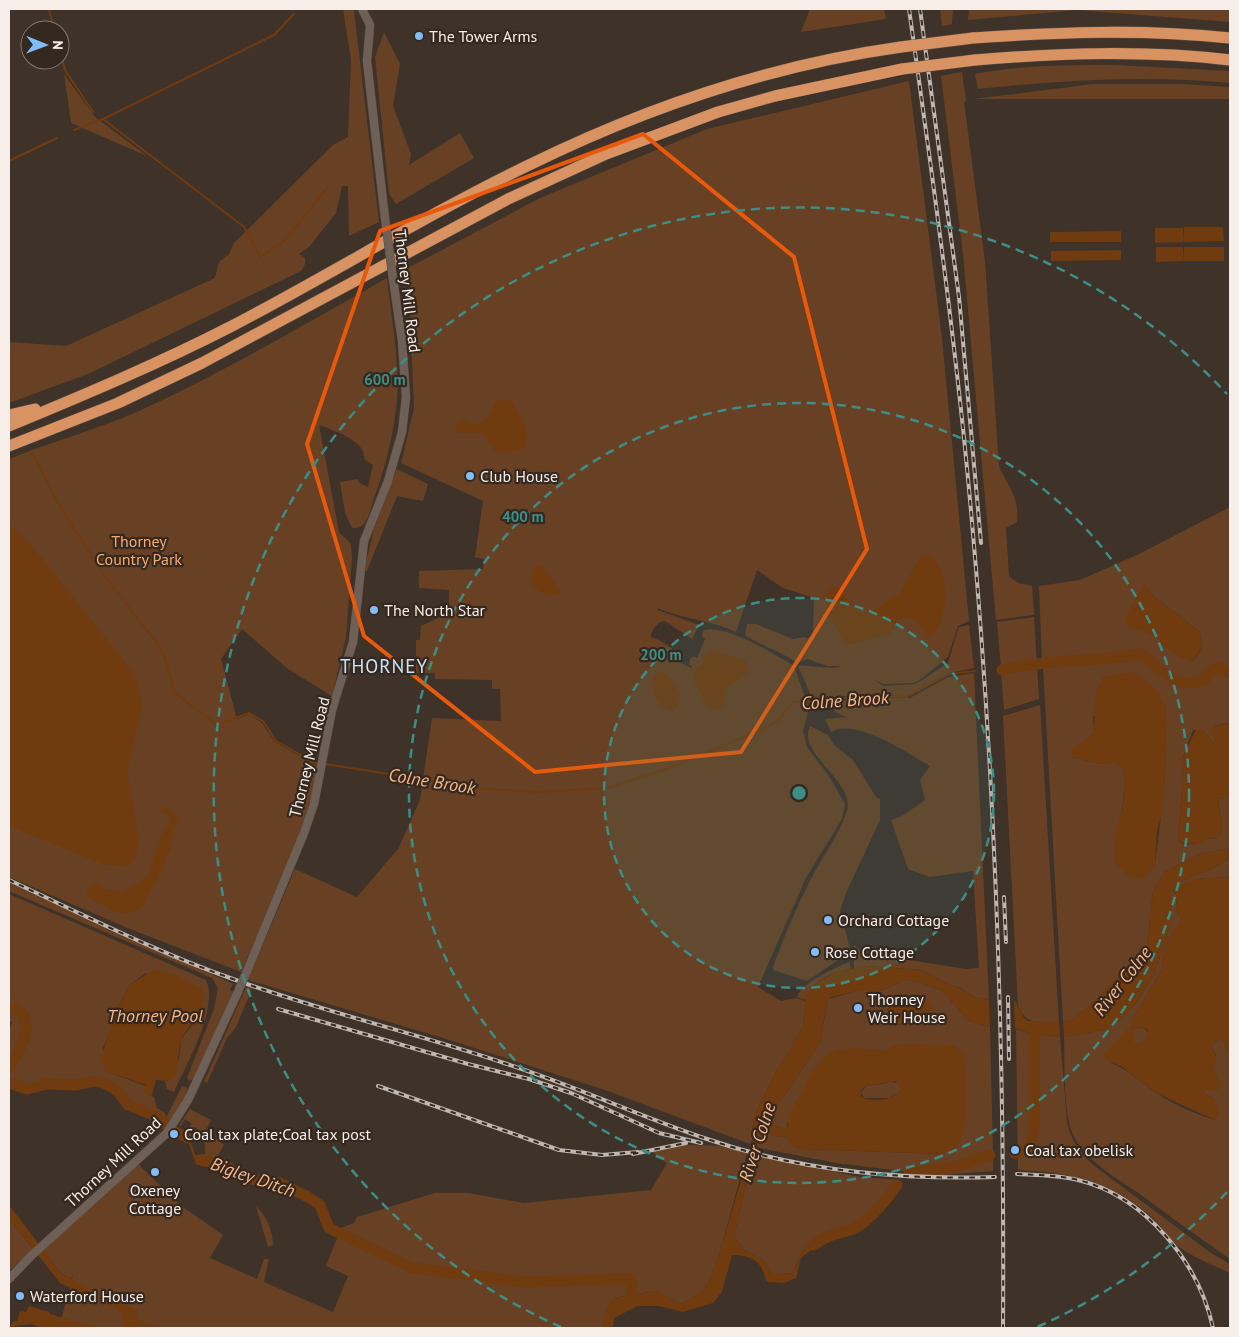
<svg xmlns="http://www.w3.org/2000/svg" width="1239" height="1337" viewBox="0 0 1239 1337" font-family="'PT Sans',sans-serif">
<rect width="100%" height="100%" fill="#3f3229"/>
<path fill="#684125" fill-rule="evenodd" d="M343 9H353L354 11 379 222 349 236 348 186H342L336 213 309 247 299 254 305 258V264L301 271 88 374 9 403V342L66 346 215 278 219 262 229 254 234 243 333 145 348 137 351 60Z
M810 9H884L886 19 801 32Z
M940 9H953L952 24 942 26Z
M969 9H1230V22L1077 10 968 20Z
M384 32 400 64 393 106 411 154 409 165 460 133 474 158 396 204 389 194 375 57Z
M1115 65 1230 71V83C1146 75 1061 80 978 89L975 74C1021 65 1068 65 1115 65Z
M962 72 966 100 964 102 985 261 999 466C1008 487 1020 498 1017 522L1006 528 1009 576 1018 583 1032 586 1034 615 996 620 963 254 941 76Z
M64 74 95 117 147 156 71 123Z
M909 81 942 338 969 621 958 626 948 657 921 679 914 683 883 684 874 679 883 686 914 684 922 680 948 663 959 627 969 625 974 668 949 673 906 696 862 694 813 700 798 666C813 664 828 671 842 666H827L808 659 797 663C781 651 761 646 745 635L747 624H756L793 639 806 637 807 639 813 634 814 598 783 588 757 570 736 632C711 620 683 619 657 608L658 610 699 625 692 639 665 621C658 621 651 630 651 637 662 640 674 649 681 659L679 662 691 668 692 666 689 665 690 659 693 656 697 658 705 639 702 636 704 630C725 624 775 654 794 666L809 708 803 731 807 747 829 776 845 804 842 819 806 878 758 987 781 1001 796 998 805 1001 803 1028 794 1041 789 1054 779 1066 753 1118 754 1136 750 1144 605 1090 443 1038 248 980 295 869 357 897 398 849 420 800 432 718 501 721 500 689H492V680L435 679V673H416V640H420L421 626 449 613V590L419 588V571L483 569 484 559 475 557 483 501 401 463 414 408 408 268 540 198 707 129Z
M1093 84H1183L1230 87V99H973Z
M387 278C391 316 400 362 397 400 394 435 385 469 373 501 369 513 367 530 352 528L345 513 340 482 358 479 359 483 368 487 373 465 364 459C367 441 333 430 319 425L339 532 351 544 352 558 346 637 332 696 288 669 242 629 221 659 237 719 250 714 262 723 275 742 318 766C305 838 270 905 241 972L130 929 9 877V459C51 442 95 430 137 412 223 373 305 324 387 278Z
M397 469 428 484 423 501 397 496 367 571H364L374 529Z
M1230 507V671L1218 667 1209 671 1203 679C1173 688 1164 669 1143 654 1109 658 1076 657 1042 660L1039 586 1080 580 1137 555ZM1145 583 1152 595 1199 631C1204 643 1202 653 1192 661L1172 653 1164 641 1147 631Z
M1034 617 1037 664 1001 668 997 622Z
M1141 655C1165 672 1172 691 1204 681L1211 672 1218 670 1230 674V723L1214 726 1216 742 1214 743 1202 729 1193 730 1182 759 1183 782 1178 834 1180 843C1189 846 1200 844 1207 838L1216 839 1222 828 1218 797 1223 799 1230 792V848L1200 854 1165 872 1153 891 1147 947 1095 1001 1072 1020 1063 1022 1043 667C1076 661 1109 661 1141 655ZM1165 705C1169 758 1162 811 1155 864L1117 845C1117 817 1129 800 1123 769L1115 762 1099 764 1072 757 1094 733 1093 716Z
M1037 666 1039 699 1004 710 1001 671Z
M974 673 989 1000 974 997 959 987 949 985 922 970 867 966 854 969V945L869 959 896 958 966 969 979 968 973 871 930 877 908 869 891 820 902 816 925 800 920 780 930 766C908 753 855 717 831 732L825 719 846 717 835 712 829 703 863 697 910 698 948 677Z
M1040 705 1059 1022C1040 1022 1025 1026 1018 1005L1003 716Z
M810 726 828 735 834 745 853 760 876 797 880 799V820L846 893 840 911 850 949 844 956 807 981 773 970V967C784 937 796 908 811 879 820 861 847 822 848 805 848 778 797 752 810 726Z
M1230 858V877L1196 879 1178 890 1173 885 1213 868Z
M9 881 233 984 230 990 233 992 195 1078 189 1081 187 1078 214 1009 218 988 212 978 9 891Z
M1171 888 1177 896 1176 908 1181 920 1179 926 1168 940 1163 955 1162 970 1132 1020 1133 1025 1113 1046 1109 1062C1128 1069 1141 1082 1158 1094 1174 1105 1196 1114 1215 1120L1217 1104 1213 1098 1205 1094 1203 1090H1212L1215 1072 1212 1070 1216 1056 1212 1047 1214 1042 1223 1038 1226 1050 1230 1052V1259C1201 1239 1172 1218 1144 1197 1120 1180 1086 1162 1073 1135 1063 1113 1065 1062 1064 1037L1109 1029 1134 1006 1154 974 1171 924Z
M9 894 206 980C219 1008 186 1065 174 1092L167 1089 165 1081H169L179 1058 181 1040 200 1014 146 973 131 984 117 1008 111 1030 103 1048 105 1071 146 1086 144 1092 154 1097 157 1108 165 1113 166 1118 182 1086 187 1088 186 1097 168 1125 158 1115 129 1104 116 1088 102 1084 49 1082 23 1086 9 1082C9 1078 8 1073 9 1070 15 1050 40 1035 22 1010L9 1007Z
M849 962 851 969C831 972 813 980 805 1000L797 997C802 982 836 968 849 962Z
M906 980 920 982 942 991 969 1021 990 1027 993 1153 954 1166 909 1172 836 1163 755 1147 759 1137 765 1132 775 1136 787 1137 795 1147 804 1149 943 1154 954 1045 935 1046 892 1083 899 1082 901 1089 898 1094 889 1098H864L861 1092 866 1086 888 1083 884 1050 787 1123V1129L770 1125 769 1121 776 1106 784 1097 820 1042 828 999 857 991H880ZM896 994 923 996 919 1017 898 1026 897 1021H900L903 1017 899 1012 894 1014V1017L888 1009 890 999Z
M246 987 252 989 236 1027 227 1038 207 1083 204 1082Z
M9 1011 21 1015C29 1035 19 1049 9 1065V1031L12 1022 9 1020Z
M1142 1027 1148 1032V1036L1142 1043 1134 1044V1029Z
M1016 1029 1029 1033 1060 1037 1067 1122C1071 1141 1080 1152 1093 1165L1211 1253 1230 1264V1273C1213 1265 1194 1258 1179 1247 1169 1240 1162 1227 1153 1218 1109 1181 1074 1173 1018 1170Z
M190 1109 211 1120 206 1130 224 1145 216 1159 198 1158 195 1155 205 1154V1144L199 1139 203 1133 195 1127 193 1130 189 1127 192 1124 185 1119 181 1126 179 1125Z
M685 1145 725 1146 747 1153 719 1255 709 1281 704 1290 682 1304 656 1291 614 1298 602 1328H62V1316L66 1302 72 1303 74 1294 69 1292 73 1274 71 1279 62 1274 41 1248 137 1163 180 1205 223 1235 210 1258 257 1279 264 1259H269L264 1282 333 1312 348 1276 326 1266 341 1228 354 1223 357 1217 435 1193H468L524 1203 651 1190 667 1163 652 1152Z
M753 1155 859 1177 900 1180 884 1200 856 1225 824 1234 805 1246 792 1273 773 1275 764 1261 744 1250 734 1236Z
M993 1155V1171L929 1176 909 1174 954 1168Z
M256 1206C266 1215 273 1231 273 1245L268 1247Z
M9 1218 33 1249 9 1271Z"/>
<path fill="#703b0f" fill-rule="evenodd" d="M1184 227H1223L1224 241 1184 242Z
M1155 228H1183L1184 242 1155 243Z
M1121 231V242H1050V232Z
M1156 247H1183L1184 261 1156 262Z
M1184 247H1224V261H1184Z
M1121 250V260L1051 261V251Z
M498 400 512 401C521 415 532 434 523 449L504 453 495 451 483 433H457L455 430 458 422 463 419 473 425 484 421Z
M9 527 14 528 40 556 136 676 142 708 127 770 138 836 136 857 129 866 105 865 9 826Z
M929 555C953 572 949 618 930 638L916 620 904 617 896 623 890 634C875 636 857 645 845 644L826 609V596L830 588 838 587 856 609 862 612 872 611 900 593 920 557Z
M536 565 542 566 561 591 559 594 548 596 532 587V572Z
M1145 582 1152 595 1199 631C1204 643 1202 653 1191 661L1172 653 1155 636 1127 626 1126 617Z
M712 651 744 660 749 668 746 674 726 689 723 705 719 709H713L706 704 693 678 696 668 702 666 705 656Z
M660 672 667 674 680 693 678 706 671 711C655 706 644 683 660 672Z
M1131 672 1141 675 1157 691 1165 705 1167 731 1163 810 1157 832 1155 864 1149 873 1141 879 1127 875 1114 862C1116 852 1114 837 1117 827 1124 808 1127 790 1123 769L1115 763 1099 764 1072 757C1071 742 1086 743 1094 733L1095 694 1103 677Z
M1230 723V792L1225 798 1218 799 1222 828 1220 837 1216 839 1207 838 1199 844 1180 843 1178 834 1183 782 1182 759 1196 729H1202L1214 743 1216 740 1211 733 1212 727Z
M162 806 174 812 179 818 172 836 171 851 165 859 163 869 142 908 127 914 116 912 86 896 89 886 95 884 101 885 105 890 111 889 123 892 143 880 149 873 161 835 170 824 169 816 160 812Z
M1230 848V858L1213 868 1174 885 1178 889 1182 884 1196 879 1230 877V1052L1226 1050 1223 1039 1214 1042 1212 1047 1217 1060 1212 1069 1217 1075 1221 1085 1216 1091 1203 1090 1205 1094 1216 1100 1219 1115 1215 1120 1158 1094 1121 1066 1109 1062 1103 1055 1132 1025V1020L1162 970 1163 955 1168 940 1181 920 1176 908 1177 896 1172 889 1171 924 1166 939 1154 974 1134 1006 1109 1029 1064 1037 1063 1022 1072 1020 1095 1001 1147 947 1153 891 1165 872 1200 854ZM1142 1027 1148 1031V1036L1142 1043 1134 1044V1029Z
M867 966 922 970 949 985 958 987 974 997 989 1000 990 1027 969 1021 942 991 920 982 906 980 880 991H857L831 997 827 1002 820 1042 784 1097 776 1106 769 1121 770 1125 787 1129 790 1114 812 1071 826 1056 836 1050 852 1048 884 1050 901 1044 954 1045 964 1054C965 1075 972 1135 953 1149 951 1151 946 1152 943 1154L804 1149 791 1146 787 1137 775 1136 765 1133 759 1137 755 1147 734 1236 744 1250 764 1261 772 1274 792 1273 805 1246 824 1234 826 1241 816 1246 801 1258 796 1278 784 1283 768 1282C764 1279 765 1276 763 1271 758 1258 745 1255 732 1255L722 1292 713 1303 683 1312 659 1306H638L614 1318 613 1328H602L606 1308 614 1298 656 1291 682 1304 704 1290 709 1281 719 1255 754 1136 753 1118 779 1066 789 1054 794 1041 803 1028 805 1000 812 986 835 972ZM896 1081 899 1084 900 1092C892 1100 871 1103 861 1096V1090L866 1086Z
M155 969 178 976 204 990C207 1012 188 1023 181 1041 178 1051 178 1065 176 1076L169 1081 156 1080 152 1095 148 1097 144 1092 146 1085 105 1071 101 1057 117 1008 131 984Z
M896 994 923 996 931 1002 933 1008 919 1017 895 1026C888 1018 887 1009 890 999Z
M1014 999 1024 1018 1028 1021 1059 1022 1060 1037 1029 1033 1015 1028Z
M176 1129 190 1139 196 1157 216 1159 214 1162 194 1159 188 1141 174 1133Z
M9 1205 62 1274 123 1305C134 1306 137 1309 138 1320L166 1328 142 1326 122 1328 123 1315 119 1311 60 1283 9 1218Z
M29 1306 49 1312 50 1314 101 1328H42L31 1324 10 1327 12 1322 17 1321 20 1311 26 1312Z"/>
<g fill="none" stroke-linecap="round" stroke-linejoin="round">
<path stroke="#703b0f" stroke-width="2" d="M49 9 54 30
M60 52 65 70 93 112
M103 119 244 227 260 257 283 242 328 187
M74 130 103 119 274 35 294 14
M9 161 57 138
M9 394 10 395
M33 453 60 507 107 579 153 638 164 655 175 693 217 725 249 713 263 721 276 741 315 763 320 764
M325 764 486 789 539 792 607 788 664 770 762 730 776 722 794 702 830 701 862 695 906 697 948 674 975 671"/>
<path stroke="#703b0f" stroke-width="11" d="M1002 670C1048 659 1095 662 1141 654 1164 670 1172 690 1204 680L1210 672 1218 668 1230 673
M9 1009 17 1010 23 1014C33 1035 18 1050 9 1068
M9 1083 27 1089 47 1084 75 1085 94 1081 104 1083 118 1091 128 1105 158 1117 171 1130 188 1138
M1015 1153C1021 1152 1027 1150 1031 1144 1037 1132 1034 1048 1034 1028
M200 1160 224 1164 238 1175 251 1179 280 1183 308 1197 320 1205 329 1228 412 1268 527 1282 631 1279 632 1302
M909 1173 954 1167 990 1155
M814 1245C830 1232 841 1235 857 1227 871 1219 888 1198 897 1185"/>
<g stroke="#5c504a" stroke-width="9">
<path id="tertiary" d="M362 9 370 25 367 61 384 210
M247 971 304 833 314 804 332 710 353 642 364 541 388 481 402 432 406 397 402 341 393 279
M9 1279 31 1256 167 1133 188 1100 237 994"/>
</g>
<g stroke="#5c504a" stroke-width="12">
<path id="motorway" d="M973 38C1060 32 1143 29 1230 38
M975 60C1060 53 1145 50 1230 60
M9 415 35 409
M9 426C84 395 160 363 232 326 332 274 427 214 529 165 645 108 772 65 901 47
M9 446 118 403 202 363 508 199 606 154 718 112 775 96 902 69"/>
</g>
<use href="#tertiary" stroke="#6f6057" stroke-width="8"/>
<use href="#motorway" stroke="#d99362" stroke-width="11"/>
<g stroke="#c1b7b1" stroke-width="4">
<path id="rail" d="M909 9C929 152 949 294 964 438 994 734 1005 1031 1003 1328
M920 9 959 297 981 543
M9 880C82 914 156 952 233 979 323 1012 416 1033 507 1064 575 1086 639 1116 707 1139 800 1171 898 1180 995 1177
M1004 897 1006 942
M1008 997 1009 1059
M278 1009 468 1064 529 1079 571 1093 659 1133 701 1143
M378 1086 559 1150 602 1155 638 1152
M633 1154 686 1143
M1017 1174C1037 1175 1058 1175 1078 1180 1145 1196 1199 1263 1213 1328"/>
</g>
<use href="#rail" stroke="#34281f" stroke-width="2" stroke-dasharray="5.5" stroke-linecap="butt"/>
<g stroke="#5c504a" stroke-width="9" stroke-linecap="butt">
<path id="tertiary-bridge" d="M384 210 393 279
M237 994 247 971"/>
</g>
<g stroke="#5c504a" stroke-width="12" stroke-linecap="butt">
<path id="motorway-bridge" d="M901 47 973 38
M902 69 975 60"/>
</g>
<use href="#tertiary-bridge" stroke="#6f6057" stroke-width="8"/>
<use href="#motorway-bridge" stroke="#d99362" stroke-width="11"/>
</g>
<path fill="none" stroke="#e8590c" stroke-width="4" stroke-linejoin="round" d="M643 134 794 257 867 549 741 752 535 772 364 636 307 444 380 231Z"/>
<circle cx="799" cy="793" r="195" fill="#3d8e87" fill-opacity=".12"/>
<g fill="none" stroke="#3d8e87" stroke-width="2.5" stroke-dasharray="9 6">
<circle cx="799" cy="793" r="195"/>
<circle cx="799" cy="793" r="390"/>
<path d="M1227 1192A585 585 0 0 1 1037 1327M561 1327A585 585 0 1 1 1227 394"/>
</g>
<g fill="#83bcfb" stroke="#34281f" stroke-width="2">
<circle cx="419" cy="36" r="5"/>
<circle cx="470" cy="476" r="5"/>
<circle cx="374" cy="610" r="5"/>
<circle cx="828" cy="920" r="5"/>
<circle cx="815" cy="952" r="5"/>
<circle cx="858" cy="1008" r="5"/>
<circle cx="174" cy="1134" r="5"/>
<circle cx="1015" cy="1150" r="5"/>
<circle cx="155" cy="1172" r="5"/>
<circle cx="20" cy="1296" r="5"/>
</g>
<g text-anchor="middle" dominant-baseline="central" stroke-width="4.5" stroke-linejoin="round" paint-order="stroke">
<g font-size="16" fill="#f7eee9" stroke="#34281f" text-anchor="start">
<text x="429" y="36">The Tower Arms</text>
<text x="480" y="476">Club House</text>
<text x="384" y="610">The North Star</text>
<text x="838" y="920">Orchard Cottage</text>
<text x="825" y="952">Rose Cottage</text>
<text x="868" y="999">Thorney<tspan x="868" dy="18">Weir House</tspan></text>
<text x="184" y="1134">Coal tax plate;Coal tax post</text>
<text x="1025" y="1150">Coal tax obelisk</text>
<text x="155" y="1190" text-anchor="middle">Oxeney<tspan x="155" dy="18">Cottage</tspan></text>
<text x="30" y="1296">Waterford House</text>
</g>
<g font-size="16" fill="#f7eee9" stroke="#34281f">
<text transform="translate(408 291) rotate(83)">Thorney Mill Road</text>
<text transform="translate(309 757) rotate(-76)">Thorney Mill Road</text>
<text transform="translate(113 1162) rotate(-43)">Thorney Mill Road</text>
</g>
<g font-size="16" fill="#fba96f" stroke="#34281f">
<text x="139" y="541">Thorney<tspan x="139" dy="18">Country Park</tspan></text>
</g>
<g font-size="18" font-style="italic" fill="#f7b588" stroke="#34281f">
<text transform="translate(845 700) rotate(-4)">Colne Brook</text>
<text transform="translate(432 781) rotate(9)">Colne Brook</text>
<text transform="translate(1122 981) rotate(-52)">River Colne</text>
<text x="155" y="1015">Thorney Pool</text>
<text transform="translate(757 1142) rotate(-72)">River Colne</text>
<text transform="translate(253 1177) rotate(19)">Bigley Ditch</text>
</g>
<g font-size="19" letter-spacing="1" fill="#cde2fa" stroke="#34281f">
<text x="384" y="666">THORNEY</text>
</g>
</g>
<circle cx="799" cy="793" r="8" fill="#3d8e87" stroke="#34281f" stroke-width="2.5"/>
<g font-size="15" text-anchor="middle" font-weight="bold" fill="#3d8e87" stroke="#34281f" stroke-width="4.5" stroke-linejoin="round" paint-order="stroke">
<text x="385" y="385">600 m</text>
<text x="523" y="522">400 m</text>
<text x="661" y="660">200 m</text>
</g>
<rect width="1239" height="1337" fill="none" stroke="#f7eee9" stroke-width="20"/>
<g transform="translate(45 45) rotate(91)"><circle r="24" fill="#34281f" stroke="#827770"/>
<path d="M0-4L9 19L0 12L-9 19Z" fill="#83bcfb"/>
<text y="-8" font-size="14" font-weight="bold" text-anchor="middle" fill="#f7eee9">N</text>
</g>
</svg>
